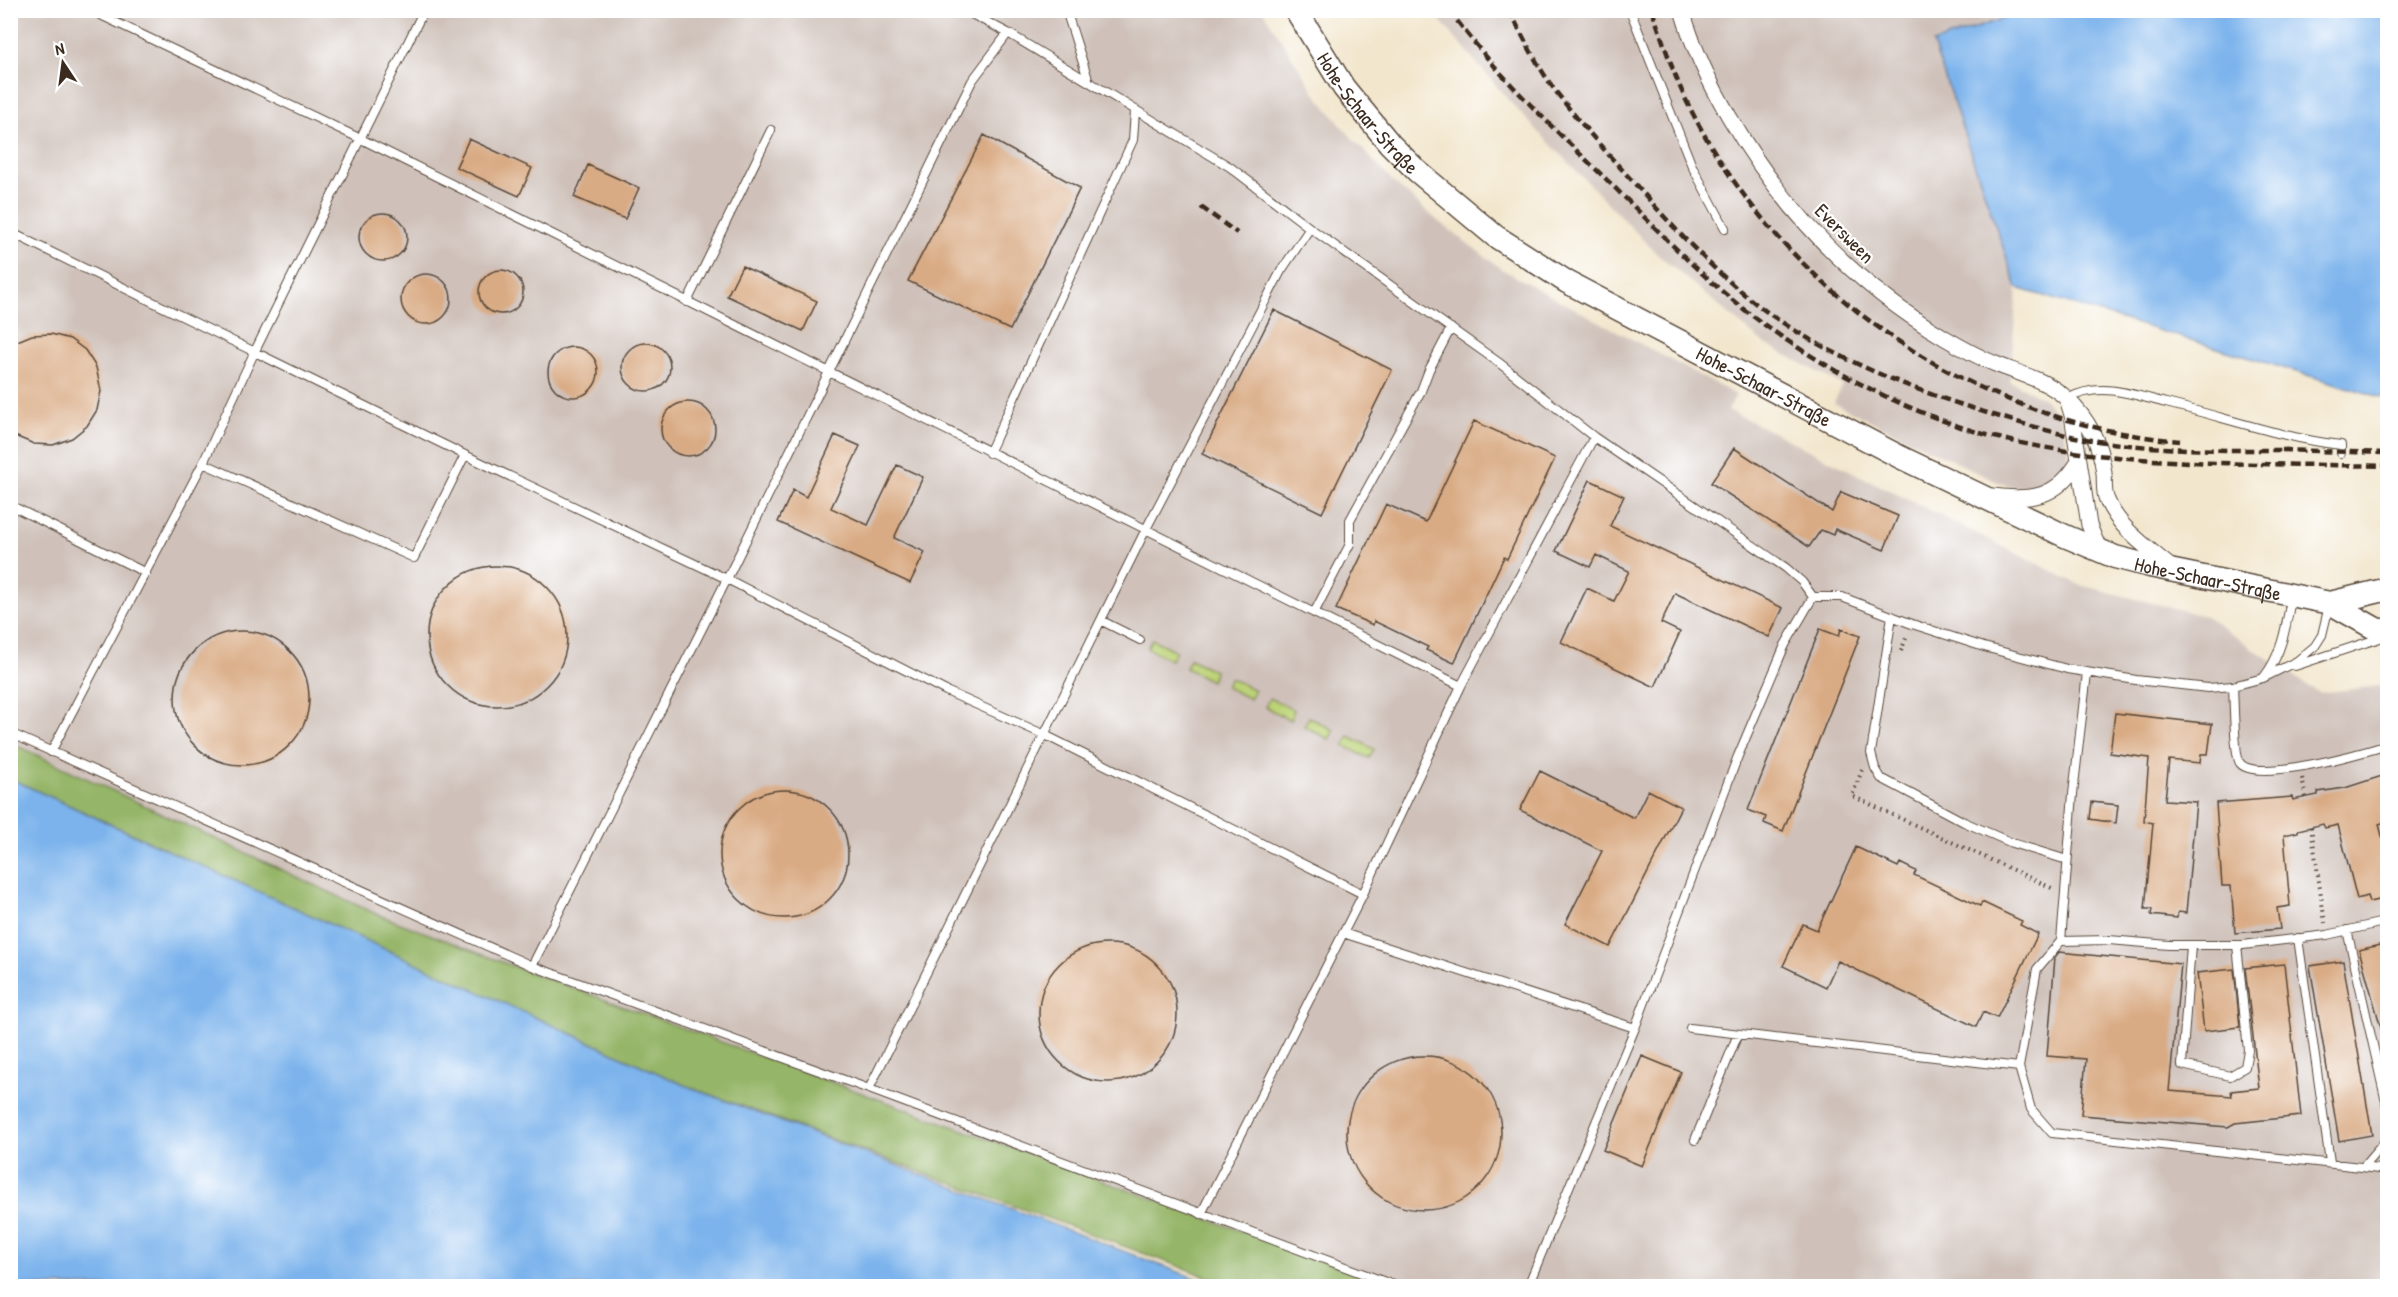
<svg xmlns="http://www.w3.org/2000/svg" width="2398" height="1297" viewBox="0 0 2398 1297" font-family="'Patrick Hand',sans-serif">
<rect width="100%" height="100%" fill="#fff"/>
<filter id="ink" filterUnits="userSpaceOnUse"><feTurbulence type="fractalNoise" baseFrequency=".0167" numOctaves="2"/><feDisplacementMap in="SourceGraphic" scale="12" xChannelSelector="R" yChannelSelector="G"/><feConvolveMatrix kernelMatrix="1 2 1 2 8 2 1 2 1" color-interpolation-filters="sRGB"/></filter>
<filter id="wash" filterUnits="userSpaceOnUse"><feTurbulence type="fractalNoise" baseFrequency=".008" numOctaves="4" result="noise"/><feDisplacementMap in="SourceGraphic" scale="24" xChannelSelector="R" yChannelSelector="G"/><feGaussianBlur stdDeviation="1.35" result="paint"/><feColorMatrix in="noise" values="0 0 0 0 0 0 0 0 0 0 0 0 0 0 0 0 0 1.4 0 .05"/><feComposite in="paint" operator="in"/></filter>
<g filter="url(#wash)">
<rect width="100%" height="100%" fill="#f2e6cc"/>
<path fill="#cfc1ba" d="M11 11H1263L1315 93 1345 130 1394 183 1438 221 1503 270 1736 395 1728 410 2080 585 2205 616 2319 693 2387 685V1286H1392L515 967 374 913 11 743Z
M1432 11H2027L1933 43 2017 288 2010 381 2044 399 2057 412 2062 423 2069 456 2064 469 2053 479 2041 486 2014 487 1999 483 1834 403 1842 385 1762 342 1656 253 1510 102Z"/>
<path fill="#bcd377" stroke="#7c7e4a" stroke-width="1.5" d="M1152 639 1176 651 1171 660 1147 648Z
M1190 659 1215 671 1211 681 1186 668Z
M1230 678 1255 690 1250 699 1226 687Z
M1270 698 1294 710 1290 720 1265 707Z
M1309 717 1334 730 1329 739 1304 726Z
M1349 736 1374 749 1369 758 1344 746Z"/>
<path fill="#95b568" stroke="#687043" stroke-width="1.5" d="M11 743 374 913 515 967 1392 1286H1232L684 1085 11 779Z"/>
<path fill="#7cb3ec" stroke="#5c6e85" stroke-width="1.5" d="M2027 10 2387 11V399L2017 288 1933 43Z
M11 779 684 1085 1216 1286H11Z"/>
<g id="blocks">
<path fill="#d9ab84" d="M984 135 1080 188 1010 330 908 281Z
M469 139 532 168 519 196 456 167Z
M588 165 639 188 625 219 574 197Z
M359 237a24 24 0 1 1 48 0a24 24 0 1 1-48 0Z
M742 266 817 301 803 331 727 296Z
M479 292a22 22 0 1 1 44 0a22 22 0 1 1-44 0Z
M401 299a25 25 0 1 1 50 0a25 25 0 1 1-50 0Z
M1274 310 1392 370 1322 513 1202 454Z
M51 334 70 339 85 350 96 367 101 391 97 410 87 426 72 438 53 445 34 444 10 434V344L32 335Z
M622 367a24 24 0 1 1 48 0a24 24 0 1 1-48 0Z
M548 372a25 25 0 1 1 50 0a25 25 0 1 1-50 0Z
M661 429a27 27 0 1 1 54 0a27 27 0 1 1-54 0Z
M1474 421 1555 458 1507 559 1504 557 1454 663 1426 650 1428 647 1374 621 1373 625 1336 609 1386 504 1426 522Z
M835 435 860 446 831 508 868 525 897 465 923 477 894 538 925 552 910 583 778 522 793 490 806 497Z
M1734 448 1832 512 1841 492 1898 516 1884 550 1835 529 1833 535 1821 530 1809 547 1711 483Z
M1590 480 1624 496 1610 526 1783 608 1769 637 1675 593 1661 623 1680 632 1655 687 1561 642 1587 588 1614 601 1629 571 1596 555 1590 567 1556 551Z
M427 636a70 70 0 1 1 140 0a70 70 0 1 1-140 0Z
M1820 629 1839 636 1841 629 1860 636 1783 831 1764 823 1766 817 1748 810Z
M175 698a67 67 0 1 1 134 0a67 67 0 1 1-134 0Z
M2115 713 2212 724 2208 754H2201L2200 763 2169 760 2165 800 2196 802 2186 913 2178 912 2177 918 2151 915 2152 909H2145L2153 823 2144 821 2149 758 2110 753Z
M1540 771 1634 818 1648 790 1681 807 1610 947 1565 924 1602 851 1520 810Z
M2388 774V821L2379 824 2387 856V898L2369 902 2367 896 2357 899 2338 825 2325 828 2323 824 2298 830V832L2284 835 2290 906 2277 908 2280 929 2235 933 2231 886H2222L2216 803 2292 797 2293 800 2318 795V792L2345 788Z
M720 854a64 64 0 1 1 128 0a64 64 0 1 1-128 0Z
M2092 802 2118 805 2116 823 2090 819Z
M1856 847 1898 867 1900 863 1916 871 1914 875 1980 906 1982 902 2022 921 2020 925 2038 934 1997 1018 1983 1012 1976 1027 1838 961 1826 987 1783 966 1803 924 1817 930Z
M2388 943V1035H2383L2359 950Z
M1039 1013a69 69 0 1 1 138 0a69 69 0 1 1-138 0Z
M2059 952 2181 964 2169 1091 2232 1096 2231 1091 2259 1088 2245 968 2284 964 2301 1116 2235 1123 2228 1127 2081 1115 2086 1059 2047 1056 2055 957Z
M2343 961 2372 1135 2339 1141 2310 966Z
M2234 969 2240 1027 2204 1031 2197 973Z
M1347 1133a77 77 0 1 1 154 0a77 77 0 1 1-154 0Z
M1642 1056 1681 1072 1642 1166 1603 1150Z"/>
</g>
</g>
<g filter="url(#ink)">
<use href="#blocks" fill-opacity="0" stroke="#564638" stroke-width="1.5"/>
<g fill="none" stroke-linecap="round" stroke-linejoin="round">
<g stroke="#564638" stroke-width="10">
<path id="lane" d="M90 10 361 139 1461 686
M964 10 1008 33 1230 167 1310 228 1498 362 1594 437 1786 568 1802 582 1813 597H1842L1912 624 1984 647 2067 669 2136 680 2208 688 2233 686 2263 678 2297 661 2315 646 2322 635 2329 606
M1066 10 1089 82
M1630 10 1692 166 1725 228
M10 232 465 455 727 579 946 691 1045 735 1363 894
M687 302 771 130
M2067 399C2078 393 2090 390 2103 390 2123 390 2146 398 2166 403 2224 417 2282 438 2341 445V453
M989 453 1133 140 1135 111
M203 463 414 558 465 455
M10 505 146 573
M1314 613 1350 544V520L1421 391 1429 370 1451 328
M1892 616 1871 753 1875 768 1881 778 1964 822 2012 843 2067 860
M1102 621 1140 640
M2295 666 2383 637
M2264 677C2282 654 2286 627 2291 599
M2233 686C2234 700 2234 755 2240 763 2255 784 2365 752 2388 745
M10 733 532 966 869 1089 1396 1286
M51 752 203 463 255 351 424 10
M2347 930 2388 1111
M1343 933 1635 1028
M2298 938 2330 1162
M2061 941 2109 940 2169 945H2243L2327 935 2388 921
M2191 946 2182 1065 2230 1076 2245 1067 2248 1050 2237 945
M532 966 727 579 972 81 1008 33
M1690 1028 2019 1067 2031 1109 2052 1133 2388 1170
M2019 1067 2037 969 2061 941 2073 794 2087 673
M869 1089 1145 531 1281 271 1310 228
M1695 1140 1738 1034
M2364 1166 2388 1138
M1201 1214 1363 894 1461 686 1594 437
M1528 1286 1635 1028 1738 756 1785 645 1813 597"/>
</g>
<g stroke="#564638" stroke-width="17">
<path id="street" d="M1682 10C1693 48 1710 84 1730 118 1783 209 1854 284 1945 338 1962 348 1980 358 1998 365 2021 374 2048 381 2066 398 2089 420 2100 442 2104 473 2105 482 2103 492 2107 500 2119 529 2148 548 2172 568
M2068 402 2072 415 2089 525 2096 542 2104 551
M1992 496C2032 501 2057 498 2079 461"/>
</g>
<g stroke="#564638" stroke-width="25">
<g id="secondary">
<path id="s1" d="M1296 10 1344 88 1390 144 1417 171 1495 236 1567 282 1900 457 2065 536 2115 557 2150 566 2330 603 2376 629 2388 631"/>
<path d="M2330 603 2388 589"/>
</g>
</g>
<path stroke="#564638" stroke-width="4" stroke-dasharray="1.5 4.5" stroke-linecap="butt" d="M1901 651 1907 636
M1862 770 1852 796 2054 889
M2302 778 2306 797
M2311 827 2325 923"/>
<use href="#lane" stroke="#fff" stroke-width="8"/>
<use href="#street" stroke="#fff" stroke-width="15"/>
<use href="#secondary" stroke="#fff" stroke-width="22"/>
<path stroke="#3b2a1e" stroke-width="4.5" stroke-dasharray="9 4.5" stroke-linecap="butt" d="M1449 10C1495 73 1551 126 1607 180 1648 220 1687 262 1730 298 1801 357 1898 410 1987 435 2111 468 2259 463 2388 466
M1509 10C1524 38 1538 68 1557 93 1589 135 1625 172 1660 212 1698 254 1742 298 1791 328 1855 368 1925 394 1997 416 2030 426 2064 436 2098 441 2161 451 2225 450 2289 450
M1652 10C1663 40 1672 71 1686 100 1778 289 1970 423 2180 441
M1201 207 1237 233
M2282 450 2388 453"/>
</g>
</g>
<g text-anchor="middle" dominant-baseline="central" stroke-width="4.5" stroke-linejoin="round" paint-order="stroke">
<g font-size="20" fill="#3b2a1e" stroke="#fff">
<text stroke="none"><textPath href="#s1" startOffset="126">Hohe-Schaar-Straße</textPath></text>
<text transform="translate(1845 233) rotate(45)">Eversween</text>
<text stroke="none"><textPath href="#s1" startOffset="612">Hohe-Schaar-Straße</textPath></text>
<text stroke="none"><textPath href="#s1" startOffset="1098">Hohe-Schaar-Straße</textPath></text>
</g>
</g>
<rect width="2398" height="1297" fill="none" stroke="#fff" stroke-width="36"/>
<g transform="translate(63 63) rotate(347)" stroke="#ffffff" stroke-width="4.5" paint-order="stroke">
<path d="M0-4.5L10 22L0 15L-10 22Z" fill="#3b2a1e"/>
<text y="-9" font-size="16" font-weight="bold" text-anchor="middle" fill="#3b2a1e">N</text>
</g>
</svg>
